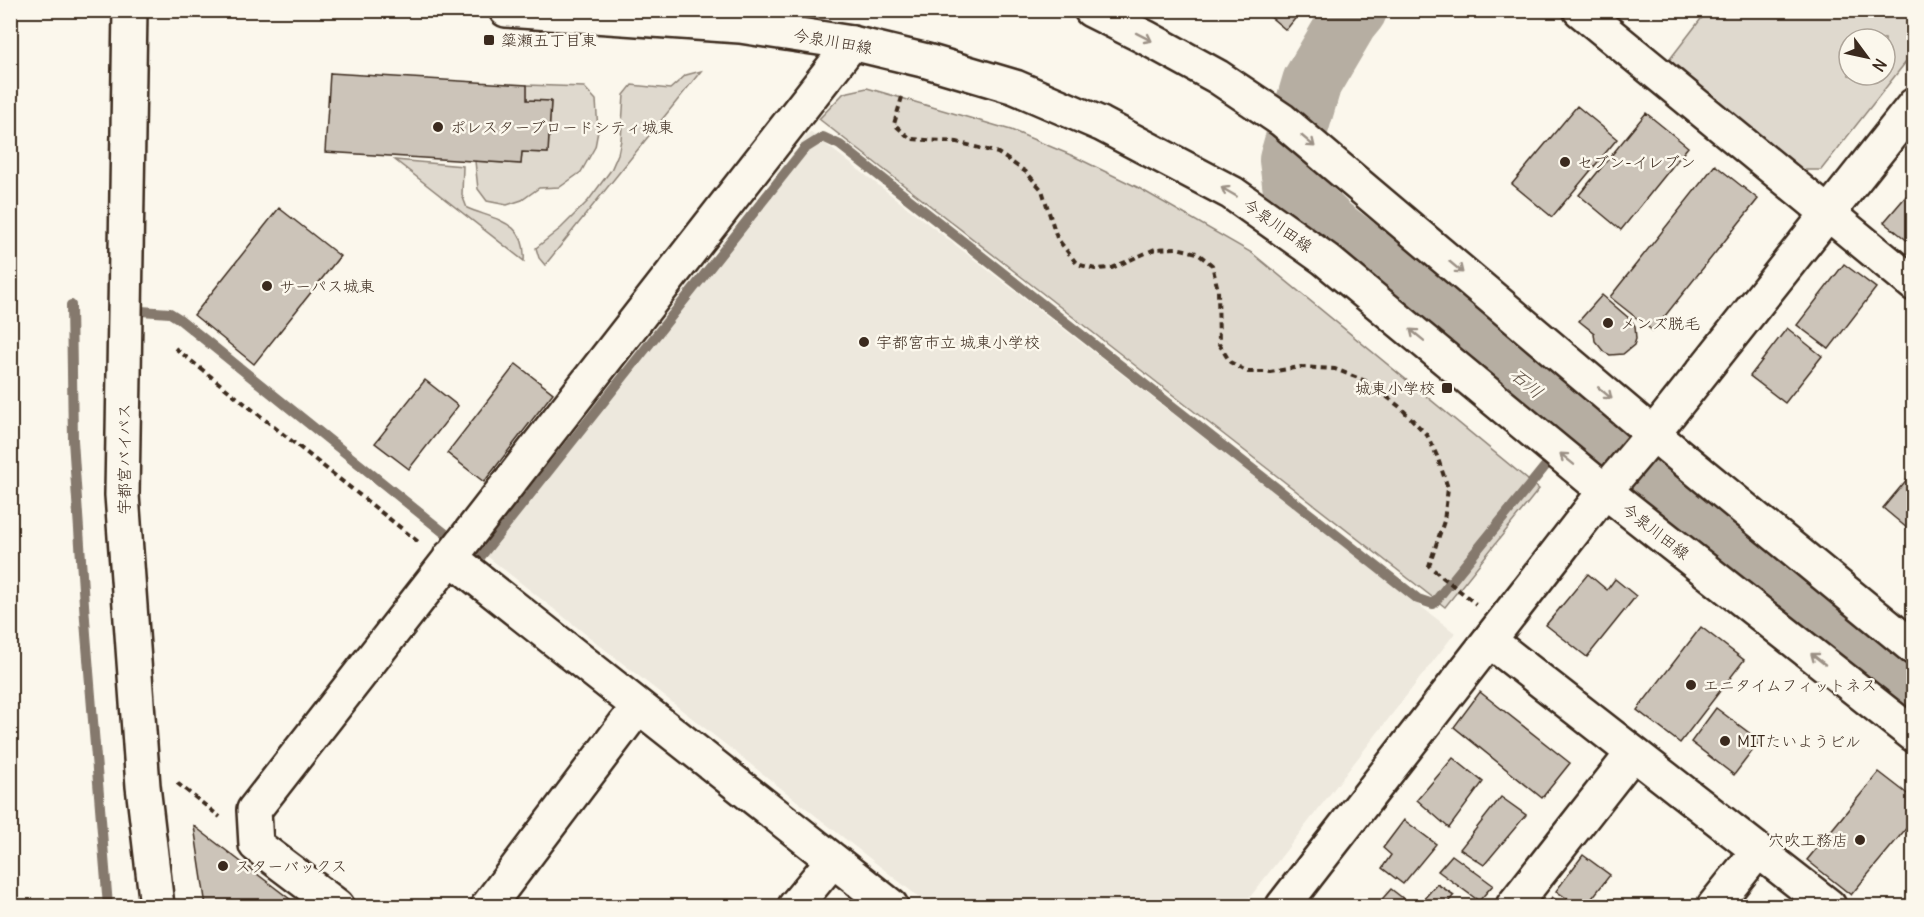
<svg xmlns="http://www.w3.org/2000/svg" width="1924" height="917" viewBox="0 0 1924 917" font-family="Delius,'Klee One',sans-serif">
<rect width="100%" height="100%" fill="#fbf7ec"/>
<filter id="ink" filterUnits="userSpaceOnUse"><feTurbulence type="fractalNoise" baseFrequency=".0167" numOctaves="2"/><feDisplacementMap in="SourceGraphic" scale="12" xChannelSelector="R" yChannelSelector="G"/><feConvolveMatrix kernelMatrix="1 2 1 2 8 2 1 2 1" color-interpolation-filters="sRGB"/></filter>
<g filter="url(#ink)">
<path fill="#ede8dd" d="M810 132 1455 633 1243 906H930L483 553Z"/>
<path fill="#dfd9ce" stroke="#8d8276" stroke-width="1.5" fill-rule="evenodd" d="M1707 11H1913V53L1821 170H1798L1667 63ZM1849 39H1885V75H1849Z
M701 71 545 265 539 258 536 248 561 228 588 201 611 170 618 154 621 140 624 95 632 85 670 89 686 75Z
M527 85 584 87 596 100 598 131 595 147 581 172 560 187 539 188 522 200 507 205 487 201 478 189 475 161 521 164 522 152 548 153 551 102 527 100Z
M867 88 1011 130 1073 156 1137 187 1252 253 1539 489 1445 607 819 119 844 93Z
M395 160 463 166 462 195 467 208C495 220 527 221 524 261Z"/>
<g fill="none" stroke-linecap="round" stroke-linejoin="round">
<path stroke="#85796d" stroke-width="10" d="M71 305 73 440 86 634 108 906
M141 311 170 313 178 318 478 560 804 149 823 137 840 145 1418 599 1433 604 1578 426"/>
<path stroke="#b6aea2" stroke-width="60" d="M1357 10 1348 21 1312 82 1289 160 1293 191 1329 226 1455 323 1914 702"/>
</g>
<path fill="#ccc4b9" stroke="#3b2a1e" stroke-width="1.5" d="M1262 10H1302L1286 30Z
M330 73 527 85V100L551 101 548 153 522 152 521 164 325 152Z
M1577 106 1617 139 1552 217 1512 184Z
M1646 113 1688 147 1621 230 1579 195Z
M1715 165 1758 199 1653 331 1610 297Z
M1914 187V246L1884 222Z
M279 208 340 256 254 364 194 315Z
M1844 264 1876 288 1829 349 1797 325Z
M1602 295 1631 320 1635 326 1636 339 1634 345 1623 354 1610 355 1604 352 1595 341 1594 333 1579 321Z
M1787 328 1822 356 1785 403 1750 376Z
M516 364 553 393 484 482 447 453Z
M425 380 458 406 409 469 375 443Z
M1914 471V534L1883 508Z
M1588 574 1607 590 1615 579 1636 596 1587 657 1546 625Z
M1701 627 1744 660 1680 743 1637 710Z
M1480 692 1570 763 1542 798 1454 727Z
M1716 708 1760 741 1734 775 1691 742Z
M1453 758 1483 782 1449 828 1417 800Z
M1879 772 1914 799V819L1851 895 1807 860Z
M1501 797 1526 815 1484 865 1460 849Z
M1404 820 1436 844 1403 884 1382 868 1391 855 1383 848Z
M194 826 299 906H206Z
M1452 855 1493 885 1479 901 1438 871Z
M1583 855 1610 875 1586 906H1578L1556 891Z
M1437 884 1454 895 1445 906H1430L1422 901Z
M1391 889 1413 906H1376Z
M1552 897 1565 906H1545Z"/>
<g fill="none" stroke-linecap="round" stroke-linejoin="round">
<g stroke="#3b2a1e" stroke-width="38">
<path id="minor" d="M1580 10 1914 284
M450 557 891 906
M1490 641 1829 906
M337 906 256 845 254 810 852 43
M488 906 638 707
M795 906 833 860
M1283 906 1605 491 1653 434 1914 105
M1513 906 1633 753
M1714 906 1758 851"/>
</g>
<g stroke="#3b2a1e" stroke-width="38">
<path id="tertiary" d="M506 10 740 26 852 43 927 61 1015 87 1101 124 1232 193 1325 259 1605 491 1914 735
M1091 10 1145 37 1218 77 1282 120 1653 434 1914 648"/>
</g>
<g stroke="#3b2a1e" stroke-width="38">
<path id="trunk" d="M130 10 122 495 143 786 157 906"/>
</g>
<path stroke="#3b2a1e" stroke-width="4" stroke-dasharray="6 4.5" stroke-linecap="butt" d="M902 97 894 124 911 139 957 142 998 153 1026 172 1042 190 1057 238 1077 264 1095 269 1112 268 1155 249 1177 248 1197 253 1212 265 1218 290 1219 344 1230 362 1248 372H1270L1300 367 1335 369 1368 382 1400 407 1427 435 1437 456 1448 488 1444 521 1429 566 1476 604
M175 348 421 544
M177 783 220 817"/>
<use href="#minor" stroke="#fbf7ec" stroke-width="33"/>
<use href="#tertiary" stroke="#fbf7ec" stroke-width="33"/>
<use href="#trunk" stroke="#fbf7ec" stroke-width="33"/>
</g>
<defs><path id="oneway-shaft" d="M-6 0H5M1.5-3L5.5 0L1.5 3" fill="none" stroke-width="1.6" stroke-linecap="round" stroke-linejoin="round" transform="scale(1.5)"/></defs>
<g stroke="#9b9085">
<use href="#oneway-shaft" transform="translate(1144 37) rotate(27)"/>
<use href="#oneway-shaft" transform="translate(1308 141) rotate(40)"/>
<use href="#oneway-shaft" transform="translate(1229 192) rotate(-150)"/>
<use href="#oneway-shaft" transform="translate(1456 267) rotate(40)"/>
<use href="#oneway-shaft" transform="translate(1417 335) rotate(-141)"/>
<use href="#oneway-shaft" transform="translate(1605 393) rotate(40)"/>
<use href="#oneway-shaft" transform="translate(1567 459) rotate(-141)"/>
<use href="#oneway-shaft" transform="translate(1818 659) rotate(-142)"/>
</g>
</g>
<g fill="#3b2a1e" stroke="#fbf7ec" stroke-width="2">
<rect x="483" y="34" width="12" height="12" rx="3"/>
<circle cx="438" cy="127" r="6"/>
<circle cx="1565" cy="162" r="6"/>
<circle cx="267" cy="286" r="6"/>
<circle cx="1608" cy="323" r="6"/>
<circle cx="864" cy="342" r="6"/>
<rect x="1441" y="382" width="12" height="12" rx="3"/>
<circle cx="1691" cy="685" r="6"/>
<circle cx="1725" cy="741" r="6"/>
<circle cx="1860" cy="840" r="6"/>
<circle cx="223" cy="866" r="6"/>
</g>
<g text-anchor="middle" dominant-baseline="central" stroke-width="5" stroke-linejoin="round" paint-order="stroke">
<g font-size="16" fill="#3b2a1e" stroke="#fbf7ec" text-anchor="start">
<text x="501" y="40">簗瀬五丁目東</text>
<text x="450" y="127">ポレスターブロードシティ城東</text>
<text x="1577" y="162">セブン-イレブン</text>
<text x="279" y="286">サーパス城東</text>
<text x="1620" y="323">メンズ脱毛</text>
<text x="876" y="342">宇都宮市立 城東小学校</text>
<text x="1435" y="388" text-anchor="end">城東小学校</text>
<text x="1703" y="685">エニタイムフィットネス</text>
<text x="1737" y="741">MITたいようビル</text>
<text x="1848" y="840" text-anchor="end">穴吹工務店</text>
<text x="235" y="866">スターバックス</text>
</g>
<g font-size="16" fill="#3b2a1e" stroke="#fbf7ec">
<text transform="translate(833 41) rotate(10)">今泉川田線</text>
<text transform="translate(1278 225) rotate(35)">今泉川田線</text>
<text transform="translate(124 459) rotate(-90)">宇都宮バイパス</text>
<text transform="translate(1656 531) rotate(38)">今泉川田線</text>
</g>
<g font-size="18" font-style="italic" fill="#605246" stroke="#fbf7ec">
<text transform="translate(1527 383) rotate(40)">石川</text>
</g>
</g>
<rect width="1924" height="917" fill="none" stroke="#fbf7ec" stroke-width="36"/>
<rect x="18" y="18" width="1888" height="881" fill="none" stroke="#3b2a1e" stroke-width="2" filter="url(#ink)"/>
<g transform="translate(1867 57) rotate(123)"><circle r="28" fill="#fbf7ec" stroke="#aea59a" stroke-width="1.5"/>
<path d="M0-4.5L10 22L0 15L-10 22Z" fill="#3b2a1e"/>
<text y="-9" font-size="16" font-weight="bold" text-anchor="middle" fill="#3b2a1e">N</text>
</g>
</svg>
